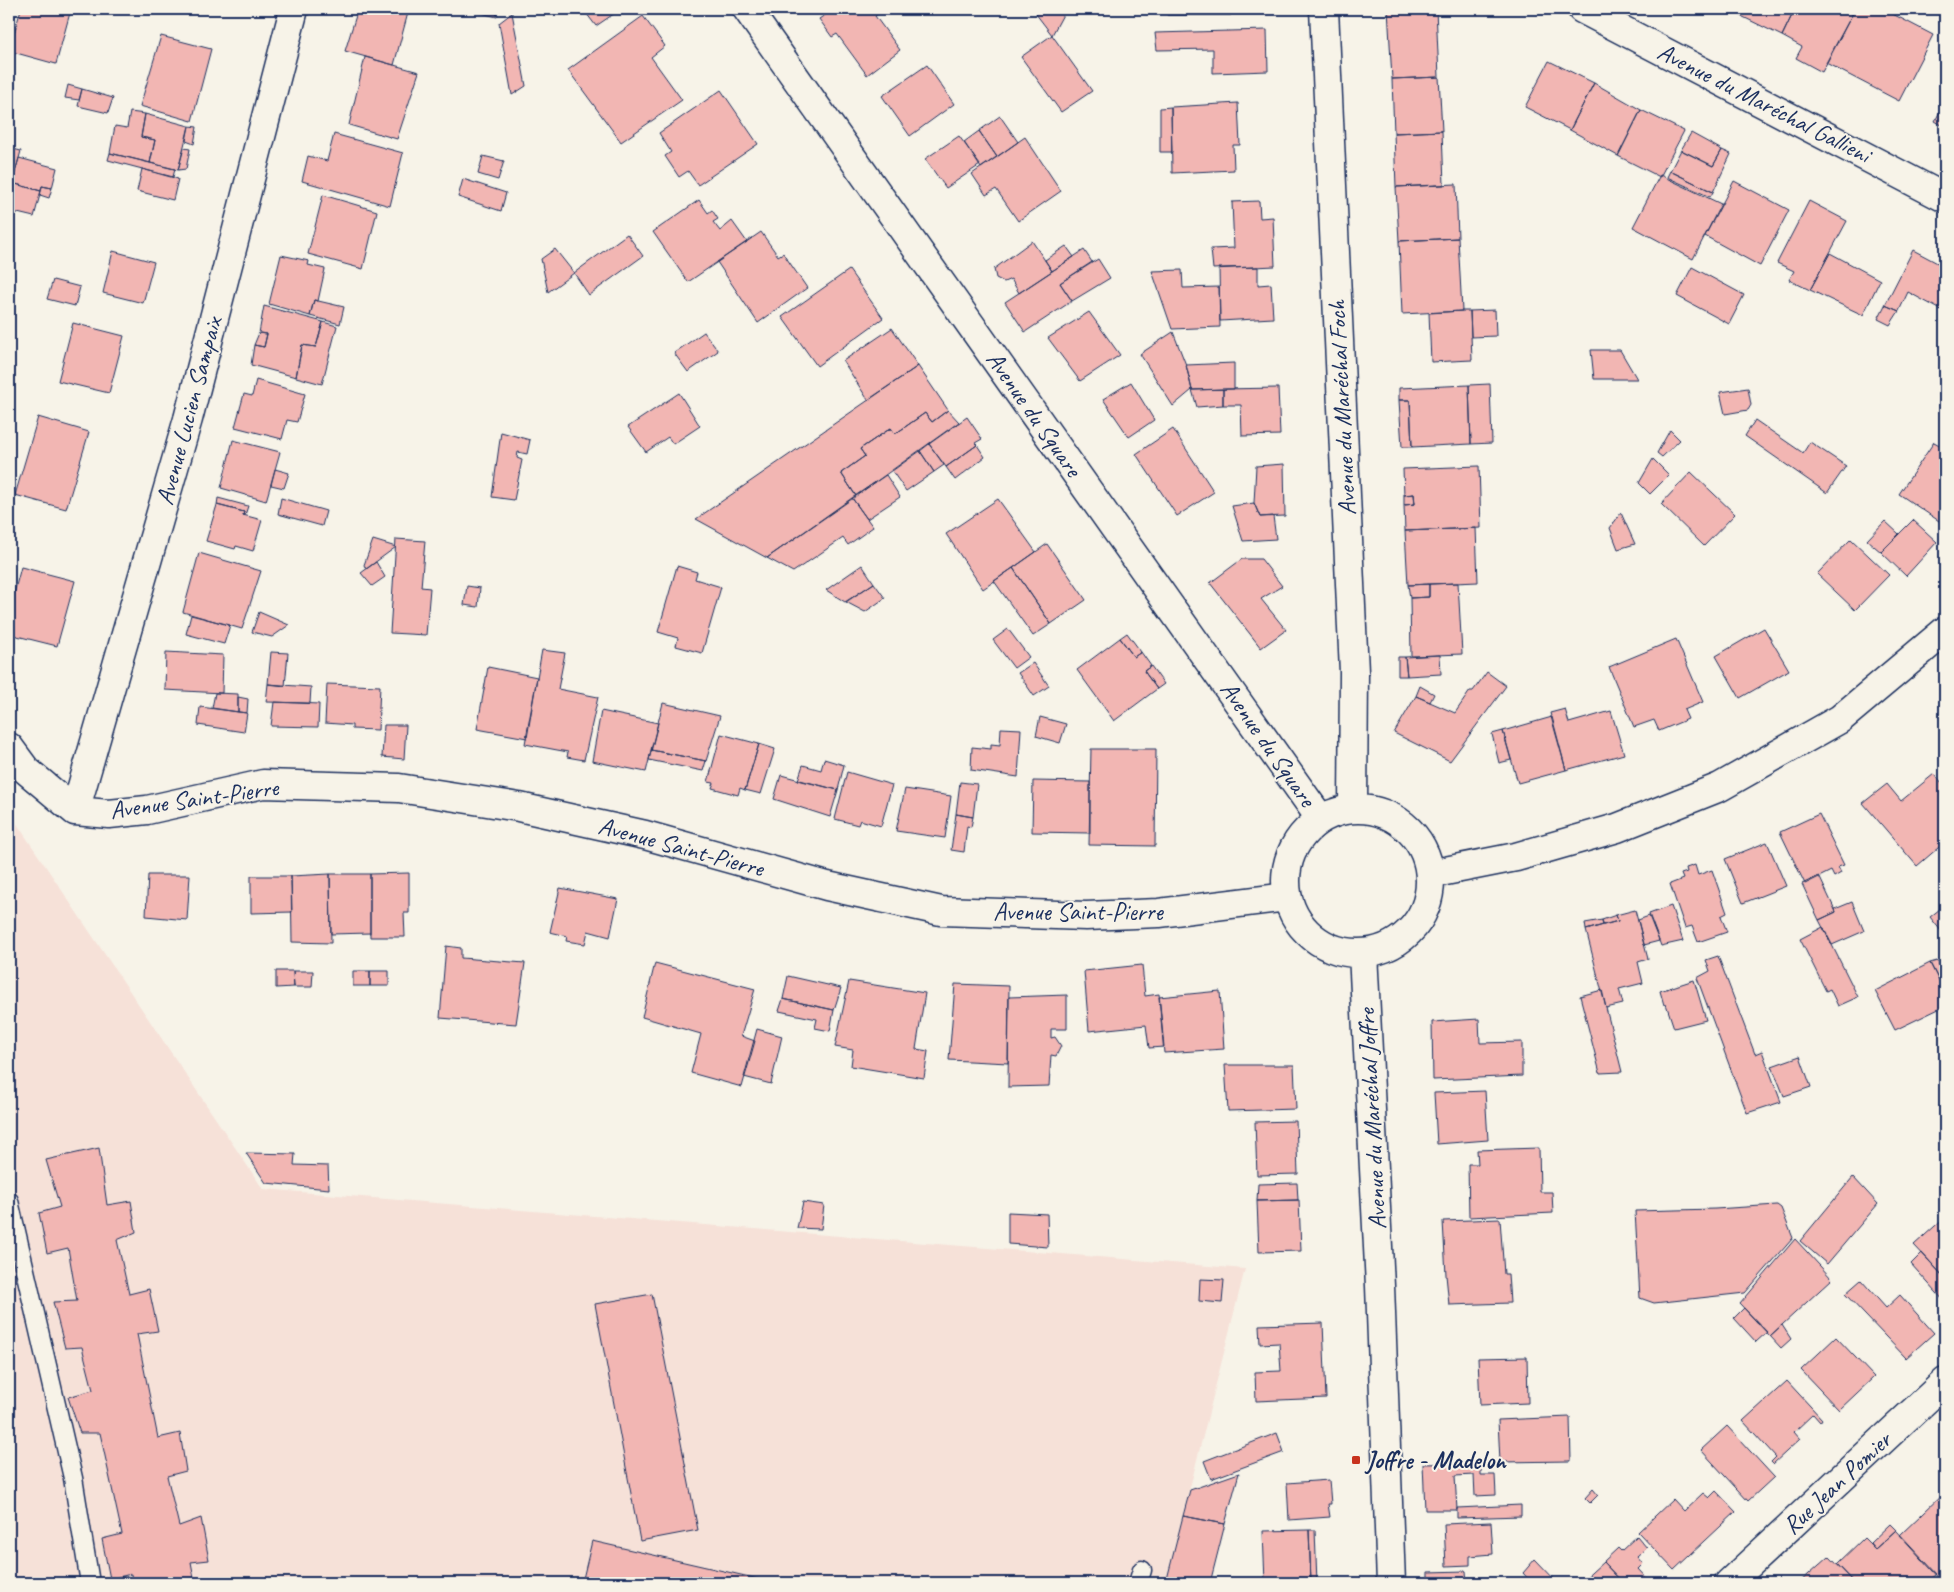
<svg xmlns="http://www.w3.org/2000/svg" width="1954" height="1592" viewBox="0 0 1954 1592" font-family="Caveat,sans-serif">
<rect width="100%" height="100%" fill="#f7f3e8"/>
<filter id="ink" filterUnits="userSpaceOnUse"><feTurbulence type="fractalNoise" baseFrequency=".02" numOctaves="2"/><feDisplacementMap in="SourceGraphic" scale="10" xChannelSelector="R" yChannelSelector="G"/><feConvolveMatrix kernelMatrix="1 2 1 2 8 2 1 2 1" color-interpolation-filters="sRGB"/></filter>
<g filter="url(#ink)">
<path fill="#f6e1d8" d="M9 812 263 1189 1245 1269 1166 1583H9Z"/>
<path fill="#f2b6b3" stroke="#1b2f5e" d="M21 9H71L56 64 9 51Z
M358 9H409L394 65 345 51Z
M465 9H496L497 17Z
M583 9H621L596 26Z
M834 9H884L875 16 900 50 867 75 837 34 832 37 819 19Z
M1039 9H1066L1052 35 1036 14Z
M1168 9H1231V15H1167Z
M1388 9H1436L1439 77 1392 79Z
M1737 9H1795L1782 36 1735 13Z
M1795 9H1855L1822 72 1796 58 1802 47 1782 36Z
M1855 9H1883L1933 35 1899 101 1826 63Z
M512 13 526 86 512 95 499 23Z
M643 16 665 46 651 57 682 100 621 142 568 70Z
M1267 30 1268 71 1213 73V49L1157 50 1155 33Z
M1052 35 1092 91 1061 112 1021 57Z
M161 36 211 49 192 121 140 106Z
M365 57 419 72 397 139 349 125Z
M1549 61 1594 83 1570 130 1525 107Z
M927 65 954 104 910 136 882 96Z
M1439 77 1442 131 1394 133 1392 79Z
M1594 83 1641 110 1618 156 1570 130Z
M68 85 82 89 79 100 65 98Z
M82 89 113 98 108 113 78 106Z
M721 90 758 144 698 185 688 171 679 177 665 156 671 152 659 133Z
M1945 102V127L1935 121Z
M1238 103 1240 145H1233L1234 170 1172 173 1171 107Z
M1171 107 1172 152H1160V108Z
M1641 110 1684 131 1660 177 1618 156Z
M130 112 145 114 141 137 155 140 150 163 110 153 115 126 127 128Z
M145 114 189 126 178 170 150 163 155 140 141 137Z
M1000 116 1018 142 997 157 979 131Z
M189 126 197 127 194 144 186 141Z
M979 131 997 157 981 168 964 142Z
M1442 131 1444 185 1396 187 1394 133Z
M1691 133 1722 150 1713 166 1681 150Z
M334 134 403 153 390 206 302 181 308 156 327 161Z
M959 136 980 165 946 188 925 159Z
M1025 137 1061 191 1018 221 996 189 986 195 972 174Z
M9 148 21 151 12 183 41 191 34 217 9 211Z
M184 148 190 149 186 169 178 170Z
M1681 150 1713 166 1722 150 1731 154 1713 192 1670 171Z
M110 153 175 169 173 177 108 160Z
M483 156 504 161 498 180 478 174Z
M19 158 57 168 52 188 42 186 41 191 12 183Z
M142 169 178 179 173 200 137 191Z
M1670 171 1713 192 1710 197 1667 177Z
M1660 175 1721 204 1693 259 1633 227Z
M463 179 506 193 501 211 458 197Z
M1734 181 1789 210 1760 266 1705 236Z
M1456 184 1458 238 1399 241 1396 187Z
M42 186 52 188 49 198 40 195Z
M323 195 377 211 363 269 308 254Z
M699 200 708 213 712 210 718 219 713 222 720 231 732 221 747 242 688 282 653 232Z
M1259 201 1260 218 1273 217 1275 266 1213 269 1211 249 1234 248 1232 202Z
M1809 201 1847 221 1810 290 1789 280 1794 271 1777 263Z
M761 232 778 256 783 253 807 288 758 323 717 262Z
M627 234 643 256 589 295 574 273Z
M1458 238 1462 311 1402 314 1399 241Z
M1032 241 1052 271 1019 293 1011 279 1004 282 996 278 994 269Z
M1066 246 1074 257 1052 271 1045 260Z
M555 249 574 273 548 292 541 259Z
M1084 250 1092 262 1060 283 1072 301 1025 332 1005 302Z
M1913 250 1945 267V312L1908 292 1899 311 1885 305Z
M113 251 154 262 143 303 103 293Z
M1830 253 1880 280 1863 315 1810 290Z
M281 255 309 261 308 265 325 269 318 301 314 300 310 316 269 304Z
M1098 259 1110 278 1072 301 1060 283Z
M1258 267V285L1271 284 1273 318 1220 321 1219 268Z
M1692 267 1744 295 1729 324 1677 296Z
M849 270 883 318 817 366 782 317Z
M1182 270 1183 288 1219 287 1220 327 1172 329 1152 271Z
M53 280 80 287 75 306 47 299Z
M314 300 344 307 340 324 310 316Z
M1885 305 1899 311 1890 325 1878 319Z
M264 306 323 322 316 347 302 345 296 377 251 365 254 345 264 347 267 334 259 333Z
M1495 310 1496 336 1471 337 1470 311Z
M1462 311H1470L1472 360 1431 362 1429 313Z
M1089 312 1120 355 1080 381 1048 338Z
M323 322 337 326 322 384 296 377 302 345 316 347Z
M73 323 124 336 109 393 58 381Z
M892 328 918 366 868 400 843 361Z
M704 332 718 351 688 372 674 353Z
M1173 332 1186 365 1192 390 1173 406 1140 354Z
M259 333 267 334 264 347 254 345Z
M1591 350H1620L1637 379H1594Z
M1234 363V389L1192 390 1186 365Z
M918 366 948 410 932 422 925 413 895 434 891 428 860 449 865 456 841 473 856 496 767 558 696 519Z
M256 380 305 394 297 422 287 420 282 439 235 427 244 394 252 396Z
M1131 382 1154 420 1129 437 1103 399Z
M1490 384 1492 443 1471 444 1469 385Z
M1469 385 1471 444 1412 447 1410 400H1399V388Z
M1278 388 1280 435 1242 436 1241 405H1223V389Z
M1748 388 1751 405 1748 410 1725 414 1720 392Z
M1223 389V405L1197 407 1192 390Z
M679 393 700 426 673 444 668 437 646 452 628 427Z
M1399 400H1410L1412 447H1402Z
M948 410 959 422 856 496 841 473 865 456 860 449 891 428 895 434 925 413 932 422Z
M38 417 89 432 66 509 15 495Z
M967 417 982 439 975 443 977 445 946 467 929 444Z
M1755 420 1803 453 1810 442 1846 466 1827 493 1745 436Z
M1173 429 1214 492 1177 516 1136 454Z
M1670 430 1680 440 1662 457 1657 453Z
M501 432 530 440 527 454 518 452 517 458 522 460 514 500 492 497Z
M233 440 280 452 266 501 221 488Z
M1934 442 1945 448V525L1899 494Z
M929 444 944 465 934 472 920 451Z
M977 445 985 457 955 480 946 467Z
M920 451 934 472 906 491 892 471Z
M1653 459 1669 475 1650 494 1639 483Z
M1284 464 1285 516 1260 517 1254 503 1256 466Z
M1479 466 1481 528 1405 531 1404 505 1415 504 1414 494 1404 495 1403 469Z
M275 469 289 473 284 488 271 485Z
M1691 472 1735 514 1704 546 1661 504Z
M886 475 900 497 867 519 852 498Z
M1414 494 1415 504 1404 505V495Z
M218 498 248 506 245 515H243L244 512 217 505Z
M281 498 326 511 322 526 278 514Z
M852 498 873 527 848 545 843 538 793 572 767 558Z
M998 499 1036 552 983 589 946 534Z
M1254 503 1260 517 1273 516 1276 539 1243 541 1232 506Z
M217 505 244 512 243 515 262 520 253 551 236 546 235 549 206 541Z
M1621 513 1635 544 1618 549 1610 528Z
M1913 520 1937 542 1906 576 1881 552Z
M1885 521 1899 534 1881 552 1867 540Z
M1476 528 1478 582 1408 585 1405 531Z
M396 539 425 541 421 587 430 588 426 635 390 633Z
M1851 539 1889 575 1855 610 1817 574Z
M373 540 396 547 366 569 364 565Z
M1047 544 1086 600 1051 624 1013 568Z
M199 553 261 571 242 629 183 612Z
M1242 559H1261L1282 586 1261 599 1286 630 1261 648 1210 583Z
M376 562 385 577 372 586 361 573Z
M862 565 874 583 845 602 826 590Z
M677 566 697 572 695 579 721 587 702 653 676 646 678 638 658 632Z
M21 567 75 581 57 646 9 634V612Z
M1013 568 1051 624 1033 636 994 581Z
M874 583 885 598 865 612 846 602Z
M1458 583 1462 654 1411 656 1410 598 1429 597V584Z
M1429 584V597L1410 598 1408 585Z
M467 586 480 588 478 607 464 605Z
M259 612 289 625 272 637 252 632Z
M191 615 230 625 224 644 186 634Z
M1764 628 1789 670 1740 698 1716 656Z
M1008 629 1029 657 1014 668 993 640Z
M1127 633 1141 652 1134 657 1120 638Z
M1120 638 1134 657 1141 652 1151 666 1144 671 1157 689 1114 721 1077 670Z
M1676 639 1703 702 1684 710 1688 719 1659 731 1654 720 1634 727 1609 667Z
M542 650 565 653 558 689 598 697 584 760 567 757 568 752 525 744Z
M166 652 223 655 222 693 165 690Z
M271 652 288 653 285 686 268 684Z
M1440 655 1441 674 1407 676 1405 657Z
M1398 657H1405L1407 676H1398Z
M1033 663 1049 686 1034 696 1018 673Z
M1151 666 1164 684 1157 689 1144 671Z
M488 667 537 677 527 738 477 729Z
M1487 672 1506 686 1450 761 1394 733 1416 696 1455 713 1470 691H1473Z
M268 684 311 687 310 703 266 702Z
M327 684 380 686 378 730 352 729V725L325 723Z
M1420 686 1434 694 1430 702 1416 696Z
M215 693 238 694V712L212 708Z
M238 697 248 699 247 713 238 712Z
M274 702 319 704 318 727 271 726Z
M663 703 720 716 706 761 651 750Z
M200 707 247 713 244 732 198 725Z
M1565 709 1569 723 1611 711 1624 754 1566 770 1550 713Z
M601 711 658 723 646 772 592 761Z
M1040 717 1066 724 1060 743 1036 736Z
M1552 717 1566 770 1518 783 1503 731Z
M384 725H406L404 759 382 757Z
M1001 728 1021 729 1018 777 971 770 972 747 991 749V744L1000 745Z
M1503 731 1511 760 1499 763 1492 734Z
M721 734 759 744 745 790 740 788 738 795 712 788 714 783 708 782Z
M759 744 775 749 761 794 745 790Z
M1091 749H1156L1155 846 1089 845Z
M651 750 706 761 703 771 649 760Z
M824 759 844 765 838 790 798 780 803 765 821 770Z
M847 772 892 785 881 826 860 820 858 825 835 819Z
M1934 774 1945 786V842L1917 866 1863 803 1887 784 1901 801Z
M781 775 838 790 830 817 774 799Z
M1033 781 1090 782V833L1032 832Z
M960 782 977 784 973 817 956 814Z
M905 789 951 796 945 838 896 831Z
M956 814 973 817 971 827 967 826 964 852 951 850Z
M1819 814 1844 865 1838 867 1841 873 1834 877 1831 871 1805 884 1780 832Z
M1767 842 1786 886 1743 903 1725 859Z
M1695 865 1698 875 1712 870 1727 913 1721 916 1727 932 1698 942 1692 926 1685 928 1670 884 1683 879 1681 874 1687 872 1686 868Z
M409 873V913H404L405 937H370V874Z
M330 874H370V933L331 934Z
M330 874 331 943 292 942 291 876Z
M148 875H190L187 920 146 916Z
M251 876H291L292 912 251 913Z
M1819 876 1836 912 1819 920 1802 884Z
M560 888 618 899 610 937 588 931 585 944 566 941 567 936 550 932Z
M1852 902 1864 931 1832 945 1819 920 1836 912 1835 909Z
M1945 905V936L1930 917Z
M1671 906 1683 941 1661 946 1649 914Z
M1635 910 1648 959 1638 962 1643 983 1619 989 1623 1004 1606 1008 1586 930 1618 921 1616 915Z
M1616 915 1618 921 1603 925 1602 920Z
M1649 916 1659 941 1644 945 1638 920Z
M1602 920 1603 925 1586 930 1585 923Z
M1823 927 1858 997 1838 1006 1830 989 1826 991 1800 939Z
M446 946 461 948V958L525 963 516 1024 440 1018Z
M1718 956 1755 1054 1762 1051 1781 1102 1747 1113 1697 978 1710 971 1706 960Z
M1937 961 1945 976V993L1930 963Z
M655 963 755 989 741 1036 755 1041 742 1087 691 1073 701 1034 642 1017Z
M1930 963 1945 993V1006L1895 1030 1875 991Z
M1142 965 1145 996 1159 994 1164 1047 1149 1048 1146 1025 1089 1031 1084 971Z
M276 971H293L294 987 276 988Z
M293 971H313L312 987H294Z
M353 971H370V986H353Z
M370 971H389V986H370Z
M788 976 841 988 834 1010 783 999Z
M1694 980 1706 1020 1674 1028 1666 1004 1664 1005 1660 991Z
M849 981 925 993 916 1049 928 1051 924 1078 851 1066 853 1050 835 1047Z
M955 984 1009 986 1008 1063 949 1060Z
M1602 990 1606 1008 1622 1072 1600 1073 1580 996Z
M1220 991 1224 1049 1164 1053 1159 997Z
M1067 995V1029H1051V1038L1055 1037 1061 1046 1056 1056 1051 1055 1049 1086 1008 1087 1009 997Z
M783 999 834 1010 830 1031 815 1028 817 1019 779 1011Z
M1479 1019 1480 1043 1522 1042V1076L1433 1080 1432 1022Z
M757 1029 782 1036 771 1084 744 1077Z
M1800 1056 1811 1087 1784 1096 1772 1066Z
M1225 1065H1294L1296 1109 1228 1111Z
M1485 1091 1488 1140 1437 1144 1434 1093Z
M1296 1121 1298 1174 1257 1175 1255 1122Z
M99 1148 107 1205 131 1201 136 1232 117 1240 129 1294 149 1289 158 1331 137 1334 158 1438 180 1433 186 1471 167 1476 179 1526 201 1518 209 1560 191 1562 195 1583H132L131 1574 110 1579 102 1539 122 1534 100 1433H80L68 1397 93 1390 82 1347 65 1348 53 1302 77 1301 68 1248 47 1253 39 1213 60 1207 46 1160Z
M1539 1148 1540 1192H1552L1553 1213 1469 1217 1468 1164H1478L1477 1150Z
M246 1153 295 1154 294 1165 328 1166 329 1189 266 1183Z
M1853 1177 1878 1204 1827 1264 1800 1241Z
M1297 1183 1298 1200 1257 1201 1258 1184Z
M1299 1200 1301 1251 1259 1252 1257 1201Z
M803 1202 824 1205 821 1229 797 1228Z
M1777 1205 1781 1208 1793 1238 1745 1293 1654 1303 1640 1298 1635 1211 1715 1209Z
M1008 1212 1047 1214 1048 1247 1008 1244Z
M1945 1217V1278L1914 1245Z
M1500 1219 1504 1274H1508L1510 1303 1449 1305 1446 1275 1443 1221Z
M1795 1239 1832 1279 1770 1336 1740 1304Z
M1922 1253 1945 1278V1302L1911 1264Z
M1200 1279 1224 1280 1222 1303 1199 1301Z
M1861 1280 1886 1308 1900 1295 1934 1333 1906 1358 1845 1294Z
M652 1294 698 1530 640 1541 595 1304Z
M1744 1308 1767 1332 1756 1342 1734 1318Z
M1323 1323 1326 1398 1256 1401 1255 1372 1281 1371 1279 1343 1260 1344 1259 1325Z
M1782 1325 1791 1339 1781 1348 1770 1336Z
M1836 1337 1874 1377 1839 1410 1801 1370Z
M1527 1357 1528 1403 1480 1405 1478 1358Z
M1787 1381 1822 1419 1820 1422 1813 1414 1794 1432 1800 1439 1773 1464 1771 1462 1776 1457 1743 1421Z
M1570 1417 1571 1461 1500 1462 1498 1420Z
M1727 1426 1774 1477 1748 1501 1701 1450Z
M1277 1433 1284 1452 1211 1479 1204 1461Z
M1481 1463V1475H1495L1496 1495 1475 1496 1474 1475 1455 1476 1457 1510H1425L1423 1464Z
M1239 1473 1225 1524 1183 1516 1190 1490Z
M1329 1480 1331 1504H1328L1330 1517 1289 1520 1287 1483Z
M1593 1489 1598 1495 1590 1503 1585 1498Z
M1716 1491 1736 1512 1674 1570 1638 1532 1673 1499 1684 1511 1703 1493 1709 1498Z
M1945 1492V1580L1943 1582 1900 1535Z
M1521 1505V1516L1457 1518V1508Z
M1183 1516 1225 1524 1210 1583H1166Z
M1491 1522 1493 1554 1470 1556V1565L1446 1566 1444 1524Z
M1890 1524 1896 1530 1875 1549 1870 1543Z
M1309 1530H1315L1317 1583H1311Z
M1309 1530 1311 1583H1265L1263 1531Z
M1896 1530 1937 1574 1927 1583H1855L1837 1564 1864 1538 1875 1549Z
M1637 1536 1647 1548 1637 1557 1643 1564 1638 1569 1651 1583H1623L1603 1562 1618 1548 1621 1551Z
M592 1541 776 1583H582Z
M1829 1556 1855 1583H1799Z
M1535 1559 1558 1583H1532L1523 1573Z
M1603 1562 1623 1583H1580Z
M1466 1571 1467 1583H1428V1572Z"/>
<g fill="none" stroke-linecap="round" stroke-linejoin="round">
<g stroke="#1b2f5e" stroke-width="21">
<path id="service" d="M9 1201 73 1478 90 1583
M1138 1583 1142 1570"/>
</g>
<g stroke="#1b2f5e" stroke-width="31">
<path id="minor" d="M747 9 1320 818
M1582 9 1945 198
M9 747 26 770 75 811
M75 811 109 814 147 810 263 784 399 788 519 807 645 835 827 886 941 911 1086 916 1159 913 1287 897
M75 811 188 419 294 9
M1729 1583 1945 1382"/>
</g>
<g stroke="#1b2f5e" stroke-width="31">
<path id="tertiary" d="M1324 9 1354 672 1353 808
M1286 881a72 72 0 1 1 144 0a72 72 0 1 1-144 0Z
M1430 874 1516 857 1617 828 1720 787 1840 719 1945 631
M1363 953 1380 1286 1391 1583"/>
</g>
<use href="#service" stroke="#f7f3e8" stroke-width="18"/>
<use href="#minor" stroke="#f7f3e8" stroke-width="28"/>
<use href="#tertiary" stroke="#f7f3e8" stroke-width="28"/>
</g>
</g>
<rect fill="#c8321e" stroke="#f7f3e8" stroke-width="2" x="1351" y="1455" width="10" height="10" rx="2.5"/>
<g text-anchor="middle" dominant-baseline="central" stroke-width="4" stroke-linejoin="round" paint-order="stroke">
<g font-size="25" fill="#1b2f5e" stroke="#f7f3e8">
<text transform="translate(1764 103) rotate(27)">Avenue du Maréchal Gallieni</text>
<text transform="translate(1342 408) rotate(-93)">Avenue du Maréchal Foch</text>
<text transform="translate(189 411) rotate(-75)">Avenue Lucien Sampaix</text>
<text transform="translate(1034 414) rotate(55)">Avenue du Square</text>
<text transform="translate(1268 744) rotate(55)">Avenue du Square</text>
<text transform="translate(194 799) rotate(-8)">Avenue Saint-Pierre</text>
<text transform="translate(681 847) rotate(15)">Avenue Saint-Pierre</text>
<text x="1078" y="912">Avenue Saint-Pierre</text>
<text transform="translate(1372 1119) rotate(-93)">Avenue du Maréchal Joffre</text>
<text transform="translate(1837 1483) rotate(-43)">Rue Jean Pomier</text>
</g>
<g font-size="25" font-weight="bold" fill="#1b2f5e" stroke="#f7f3e8" text-anchor="start">
<text x="1366" y="1460">Joffre - Madelon</text>
</g>
</g>
<rect width="1954" height="1592" fill="none" stroke="#f7f3e8" stroke-width="30"/>
<rect x="15" y="15" width="1924" height="1562" fill="none" stroke="#1b2f5e" stroke-width="2" filter="url(#ink)"/>
</svg>
